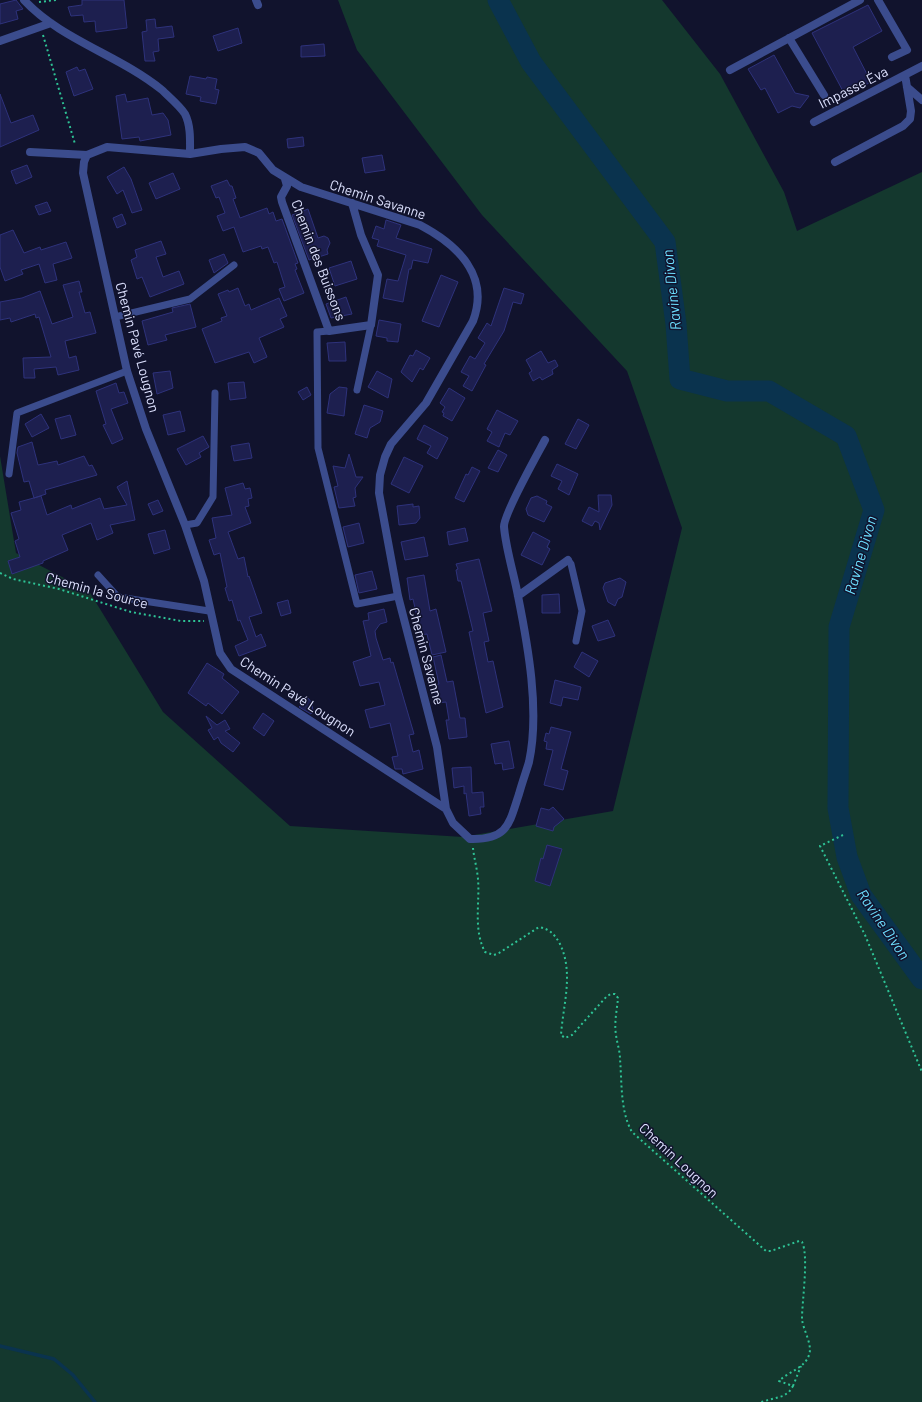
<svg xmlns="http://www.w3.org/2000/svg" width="922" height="1402" viewBox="0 0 922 1402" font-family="Barlow,sans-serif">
<rect width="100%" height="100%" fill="#11132d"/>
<path fill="#14382e" d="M338 0H662L720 74 784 192 797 231 922 172V1402H0V456L16 553 89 591 163 712 290 826 463 837 613 811 682 528 627 371 482 215 357 50Z"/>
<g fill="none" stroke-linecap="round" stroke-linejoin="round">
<path stroke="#0a334e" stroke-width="3.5" d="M0 1346 54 1359 73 1375 95 1402"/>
<path stroke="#0a334e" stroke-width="21" d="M498 0 531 62 665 242 676 324 680 379 727 391H769L846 436 874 510 839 627 838 808 847 857 861 895 922 979"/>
</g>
<path fill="#1d1f4f" stroke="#2e327b" d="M16 0 23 9 16 11 18 19 0 24V4Z
M82 0H124L127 28 96 32 95 21 84 22 83 15 71 16 68 7 82 5Z
M868 5 882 31 853 47 871 82 845 95 812 33Z
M155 19 156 28 172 26 174 37 158 39 159 51 153 52 155 61H145L142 32 147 31 146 20Z
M238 28 242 43 218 51 213 36Z
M324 44 325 56 301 57V46Z
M774 55 795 93 809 96 800 108 792 106 778 113 765 88 761 90 748 69Z
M77 67 79 71 85 69 93 89 74 96 66 72Z
M190 76 206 79 207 77 217 79 215 89 219 90 216 104 200 101 201 97 186 94Z
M0 94 11 123 33 115 39 130 0 147Z
M125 94 127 102 148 98 152 115 163 113 168 120 171 135 140 141 139 137 122 139 116 96Z
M303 137 304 146 288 148 287 139Z
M382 155 385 170 365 173 362 158Z
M27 165 32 177 16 184 11 171Z
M124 167 131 179 142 210 132 213 123 190 117 194 107 177Z
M173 173 180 189 156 199 149 183Z
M227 180 230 186H232L236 198 233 199 240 218 267 208 269 214 273 212 276 221 282 219 298 263 295 264 297 269 295 270 304 293 284 301 279 289 285 287 277 262 274 263 268 247 262 249 261 246 243 252 234 227 223 231 217 216 225 213 219 197 216 198 211 186Z
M47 202 51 211 39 215 35 206Z
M308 209 318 238 324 236 328 238 330 243 327 250 328 254 309 260 292 215Z
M122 214 126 224 117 228 113 218Z
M386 220 401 225 396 238 432 249 428 263 413 260 411 269H409L403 302 383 298 387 279 398 281 406 255 377 246 379 240 372 238 376 226 384 229Z
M13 230 24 253 40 247 41 250 66 242 72 258 53 264 57 280 45 283 39 264 21 270 23 274 5 281 0 267V235Z
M161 241 166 254 156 257 163 277 179 271 184 284 150 297 142 277 137 279 131 260 137 257 135 250Z
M224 254 228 263 214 273 209 260Z
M351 261 357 279 335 286 329 268Z
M441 275 458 282 439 327 422 321Z
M79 281 82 292H79L85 313 90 312 96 333 65 341 69 358 76 356 79 370 58 375 56 367 34 369 35 378H24L23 358 51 357 39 317 36 318 35 314 11 322 10 318 0 320V302L22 298 40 291 52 324 73 317 63 285Z
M238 288 245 306 249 304 251 310 279 298 287 316 280 319 284 327 259 338 267 357 254 363 249 352 215 363 202 329 222 321 221 318 227 316 218 294 228 290 229 292Z
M504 288 524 294 521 304 513 302 504 331 484 364 486 365 472 391 463 386 469 376 461 372 470 356 475 359 485 343 478 338 487 323 491 326Z
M346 297 352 314 331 318 326 304Z
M190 304 196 327 165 335 167 340 148 345 142 321 173 312 172 308Z
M379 320 401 324 398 342 387 341V338L376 336Z
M345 342 346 361H329L327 343Z
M416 350 430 358 423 370 420 368 412 382 401 372 410 355 413 356Z
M541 351 548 363 555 360 558 366 552 370 553 374 542 380 540 377 533 381 529 373 532 371 526 360Z
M170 371 173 388 157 394 153 373Z
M377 371 392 379 388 398 368 387Z
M244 382 246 398 230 400 228 383Z
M116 383 119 393 124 392 128 403 111 409 123 439 112 444 103 425 106 424 96 391Z
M307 387 311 395 303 400 298 392Z
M339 387 347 388 344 416 327 413 330 394Z
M449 388 465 398 452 421 443 416 444 413 442 412 445 407 440 403Z
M364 405 383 411 380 422 370 428 367 438 355 434Z
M497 410 518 421 510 435 505 433 499 447 487 441 492 432 487 429Z
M180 411 185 431 168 435 163 415Z
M41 414 49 428 32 437 25 424Z
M70 415 76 435 61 439 55 419Z
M578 419 589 425 576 449 565 444Z
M424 425 448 438 437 459 427 453 431 446 417 439Z
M203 436 209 447 199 453 201 457 186 465 177 449Z
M32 442 38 465 57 461 58 465 84 456 89 466 92 465 97 475 45 490 46 494 34 498 29 481 24 482 17 453 18 447Z
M249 443 252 458 234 461 231 446Z
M498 450 507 455 498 472 488 468Z
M349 454 356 477H363L355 488 356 497 353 498 355 506 339 508 334 487 338 486 333 466 345 468Z
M404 457 423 466 409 493 391 484Z
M557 464 578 474 569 495 558 489 562 481 551 476Z
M472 467 480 471 464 502 455 498 466 474 468 475Z
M127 481 135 520 110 525 113 533 97 540 91 523 62 535 68 550 43 561V563L12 574 8 561 20 557 15 541 19 539 11 513 21 510 19 502 41 496 47 515 71 505 72 509 100 498 104 509 127 505 117 487Z
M243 483 245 489 250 488 252 498 248 499 249 506 245 507 251 523 228 532 238 559 244 557 248 577 249 576 262 613 249 617 256 637 261 634 266 646 239 656 235 646 248 640 240 620 238 621 232 600 229 601 225 588 227 587 220 553 214 555 209 540 216 538 212 518 232 515 225 488Z
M598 495H611L612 505 600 530 599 523 595 521 592 526 582 521 589 507 599 512Z
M537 496 547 501 546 504 552 507 544 522 528 515 526 509 531 498Z
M158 500 163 511 153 515 148 504Z
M413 504V507L419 506 420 518 416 523 399 525 397 506Z
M359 523 364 543 348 547 343 527Z
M465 528 468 541 449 545 447 532Z
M165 530 170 549 154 554 148 534Z
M533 532 550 541 547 547 550 549 542 565 521 555Z
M424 537 428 556 405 560 401 542Z
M479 559 492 611 483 613 489 641 484 642 488 662 493 661 503 707 486 713 469 632 473 631 461 581H458L456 570 458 569 456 564Z
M372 571 377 589 359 593 355 575Z
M424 575 430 611 436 609 446 652 432 655 427 634 421 635 413 599 410 600 407 578Z
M620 578 626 582 622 597 618 599 615 606 608 602 603 588 605 583Z
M559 594 560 613H542V595Z
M288 600 291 613 281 616 277 603Z
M384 609 387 622 380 624 375 631 376 638 383 660 390 658 391 663 393 662 414 734 409 735 413 752 419 750 423 769 403 774 402 769H395L392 757 398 756 390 723 370 728 369 724 365 710 385 705 379 682 360 686 353 662 371 656 363 621 369 620 368 613Z
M608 620 615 636 598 641 592 626Z
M582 652 598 661 589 677 574 667Z
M441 655 447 682 453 681 460 718H465L467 737 449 739 446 720H449L446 702 437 703 434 685 439 684 433 657Z
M207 663 224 674 222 678 239 692 222 714 208 703 206 706 188 693Z
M555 680 581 687 578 700 563 697 561 706 550 703Z
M308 698 312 703 313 712 311 714 299 707Z
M263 713 274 721 264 736 253 728Z
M206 716 217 725 225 720 230 729 225 731 240 743 233 752 221 743 218 737 214 740 208 730 212 728Z
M551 727 571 732 561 769 568 771 563 790 544 785 553 750 546 749 547 742 544 741 546 733 549 734Z
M509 741 514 768 503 770 502 763 495 764 491 744Z
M471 767 472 793 483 792 484 807H480L481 814 469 816 466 793 464 794V786L454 788 452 768Z
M553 807 564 819 554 827 553 831 536 826 541 808 549 810Z
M547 845 562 849 550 886 535 881 541 858 543 859Z"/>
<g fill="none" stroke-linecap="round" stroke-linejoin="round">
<path stroke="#2ec395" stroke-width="2" stroke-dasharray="2 3" stroke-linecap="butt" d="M39 2 56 0
M43 35 75 144
M0 573 13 579 59 589 131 612 181 621H204
M843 835 820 846 865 935 922 1072
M473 848C474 858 477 868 478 879 480 903 473 929 485 952L494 955 499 953 539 927C550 929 555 935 560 944 574 973 563 1005 561 1035L565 1038 572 1035 607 996 611 994H615L618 998C617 1010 614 1022 616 1035 617 1043 620 1051 620 1059 622 1082 620 1111 632 1132L766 1251H771L799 1241 802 1242C809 1256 802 1301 802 1319 803 1330 813 1345 809 1355 805 1368 788 1372 779 1381L793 1386 789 1392 783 1396 761 1402
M793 1386 801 1366"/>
<path stroke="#3b4c8d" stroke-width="7" d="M115 317 190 299 234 265
M329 331 317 332 318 448 357 604 398 596
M357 390 371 325
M9 474 17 413 127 371
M185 525 197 523 213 497 215 393
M568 560 571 564 582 611 576 641
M98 575 118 597 209 611"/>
<path stroke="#3b4c8d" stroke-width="8" d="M24 0C61 40 119 55 162 90 169 97 180 106 185 114 191 126 190 141 190 154L107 147 87 155 84 162 83 173 127 371 146 429 185 525 204 581 220 653 231 669 446 809
M256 0 258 5
M878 0 907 50 892 57
M789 38 824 95
M0 41 51 23
M730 70 860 0
M907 87 922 100
M814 122 922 66
M30 152 87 155
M190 154 221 149 245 147 259 153 273 170 301 187 420 225C458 245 490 276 473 321L426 403 391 444 385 457 380 475 379 493 398 596 437 747 446 809 453 823 470 839C508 840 509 824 519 794 522 783 526 772 529 762 540 711 528 646 518 596 514 574 506 550 504 527 503 515 537 455 545 440
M835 162 903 126 910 119 911 111 905 75
M285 179 287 186 281 197 282 202 329 331 371 325 378 275 361 235 352 203
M518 596 568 560"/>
</g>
<g text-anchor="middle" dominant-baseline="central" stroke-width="3" stroke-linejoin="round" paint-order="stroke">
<g font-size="14" fill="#dee2ff" stroke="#11132d">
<text transform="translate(853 87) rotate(-27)">Impasse Éva</text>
<text transform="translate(378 199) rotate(18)">Chemin Savanne</text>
<text transform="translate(319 260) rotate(69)">Chemin des Buissons</text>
<text transform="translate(138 347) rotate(75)">Chemin Pavé Lougnon</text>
<text transform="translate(97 590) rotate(15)">Chemin la Source</text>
<text transform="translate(427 656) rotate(75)">Chemin Savanne</text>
<text transform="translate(298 696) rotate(33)">Chemin Pavé Lougnon</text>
<text transform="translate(679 1160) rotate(43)">Chemin Lougnon</text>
</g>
<g font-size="15" font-style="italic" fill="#6cdfff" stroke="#11132d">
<text transform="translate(671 290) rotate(-96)">Ravine Divon</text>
<text transform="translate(860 555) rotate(-74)">Ravine Divon</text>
<text transform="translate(884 924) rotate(56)">Ravine Divon</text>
</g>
</g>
</svg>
